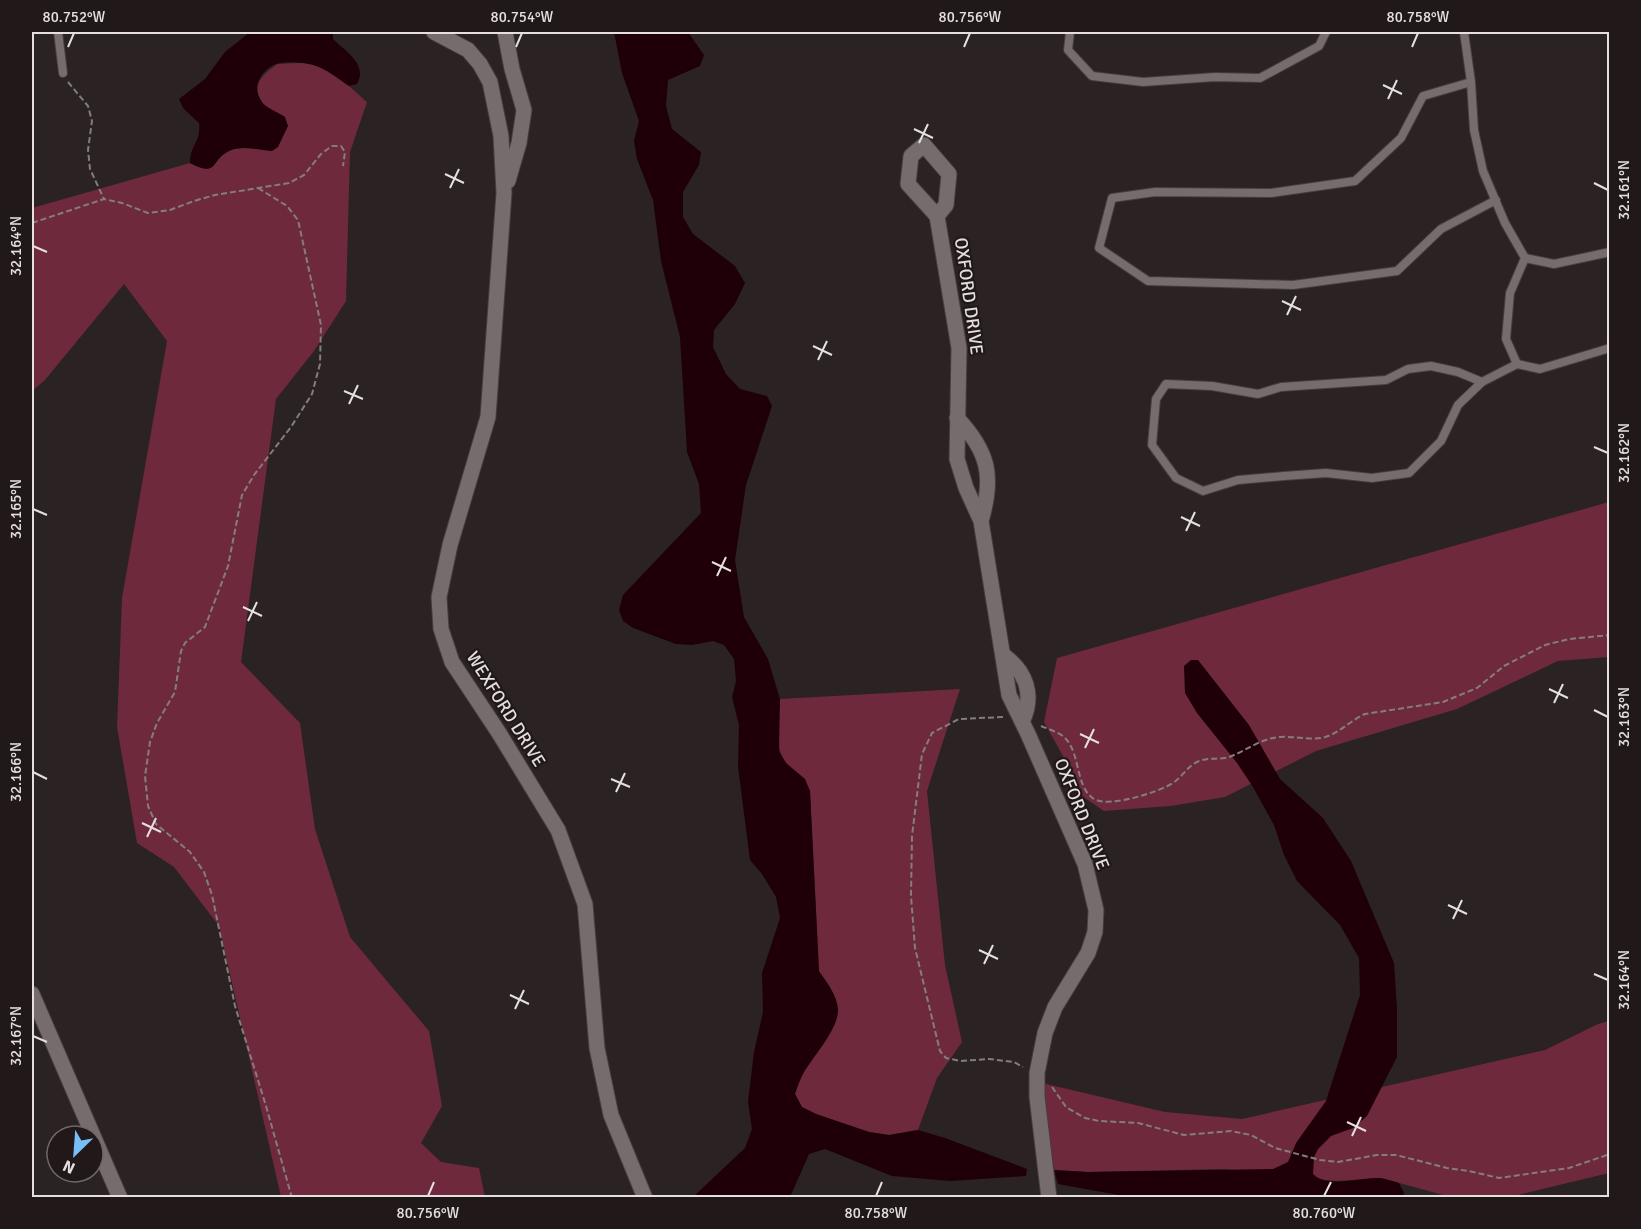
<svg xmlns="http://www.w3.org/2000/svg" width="1641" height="1229" viewBox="0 0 1641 1229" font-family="Signika,sans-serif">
<rect width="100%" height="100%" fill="#2a2223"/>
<path fill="#6e293d" d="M278 64C288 64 301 62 312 64 332 68 352 89 367 102L350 152 346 301 314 351 276 399 241 662 300 723 315 829 350 937 429 1031 442 1106 421 1143 441 1162 479 1168 485 1197H281L219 926 174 867 137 843 117 727 122 598 167 341 124 284 45 380 32 391V208L190 163C219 177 210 160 229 151 241 145 259 150 272 151L285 117C279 113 270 110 264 105 246 90 264 72 278 64Z
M1609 502V657L1558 661 1457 709 1316 751 1225 797 1171 806 1104 811 1076 792 1063 756 1044 722 1057 658Z
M960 689 927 791 945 965 962 1042 937 1078 918 1130 889 1135 869 1132 816 1114 802 1107 795 1094 830 987 819 972 810 791C802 774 793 774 785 762 774 746 779 718 780 699Z
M1609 1021V1173L1510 1197 1454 1198 1381 1178 1336 1181 1222 1169 1088 1172 1054 1170 1042 1083 1165 1112 1242 1119 1545 1050 1598 1024Z"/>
<path fill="#1f0008" d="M250 32H333V39C346 52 368 64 357 84L349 86C338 79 327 69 313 65 305 62 284 61 276 64 261 70 251 87 262 102 266 108 278 112 285 117L288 126 278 147 272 151C259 150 241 145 229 151 210 160 219 178 190 163 190 144 201 143 199 123L183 108 179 99 205 79 225 52Z
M614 32H688L704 55 700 66 668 80 666 106 672 129 701 152 699 165 683 192V217L693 234 735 266 745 283 735 304 714 330 713 347 726 374 740 389 767 396 772 406 746 485 735 560 744 617 768 659 780 699 779 751 786 763 805 779 810 791 819 971C827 983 837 995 838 1009 839 1030 811 1058 802 1076 799 1082 797 1088 795 1094L802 1107 816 1114 869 1132 889 1135 918 1130 945 1138 1027 1169 1026 1176 950 1181 892 1176 825 1149 809 1154 790 1197H693L745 1148 752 1129 748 1102 754 1052 763 1012 762 973 780 918 776 897 762 874 750 860 738 767 739 725 732 697 736 681 734 659 724 645 713 641 692 645 676 644 633 628 623 621 619 610 623 595 701 513 699 484 687 452 680 337 661 261 653 200 637 159 634 141 639 121 622 73Z
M1191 660H1198L1249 725 1280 779 1323 818 1351 861 1394 963 1397 1009V1057L1367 1116 1353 1128 1331 1136 1318 1149 1314 1157 1313 1174C1328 1189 1360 1177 1380 1178 1386 1179 1393 1181 1399 1183L1404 1193 1403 1197 1135 1198 1058 1184 1054 1170 1088 1172 1273 1169 1288 1162 1296 1143 1326 1101 1360 995 1359 958 1340 925 1297 881 1284 855 1274 825 1253 787 1237 763 1197 713 1185 693 1184 666Z"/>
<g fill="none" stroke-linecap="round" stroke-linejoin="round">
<g stroke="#453e40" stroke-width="10">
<path id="service" d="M58 32 63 73
M1070 32 1068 50 1092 76 1143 82 1215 77 1260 78 1319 46 1326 32
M1464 32 1471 82 1474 130 1483 171 1505 223 1525 258
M1471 82 1423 96 1401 138 1355 181 1271 193 1155 192 1112 198 1099 248 1148 281 1293 285 1397 271 1441 229 1496 200
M1610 252 1554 264 1525 258 1510 293 1506 339 1517 364 1540 369 1610 348
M1482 382 1458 405 1441 441 1409 473 1372 478 1326 473 1284 476 1238 480 1203 491 1176 478 1152 445 1156 399 1166 384 1212 386 1258 394 1281 387 1386 380 1408 369 1431 366 1458 372 1482 382 1517 364"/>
</g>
<g stroke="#453e40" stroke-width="17">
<path id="minor" d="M434 32 468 50 480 64 490 82 501 136 504 193 488 417 450 545 439 597 441 629 452 662 499 733 558 830 585 904 597 1048 611 1115 645 1198
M505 32 512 69 524 110 519 143 508 181
M937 216 946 205 949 174 924 145 911 156 908 184 937 216 959 348 957 459 966 488 981 521 1009 695 1028 734 1085 864 1096 910 1095 932 1088 953 1055 1007 1045 1033 1037 1073V1097L1049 1198
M957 418C989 452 994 477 981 521
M1003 655C1026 671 1035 695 1022 722
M32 994 120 1198"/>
</g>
<path stroke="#847d7e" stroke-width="2" stroke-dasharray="6 3" stroke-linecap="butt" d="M68 82 88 106 92 121 88 150 90 169 104 199
M258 188 287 206 298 220 321 325 320 364 312 394 291 427 254 475 242 495 228 566 205 627 185 643 181 651 175 692 157 723 150 742 145 776 148 806 156 824 190 852 204 872 212 895 235 1006 266 1106 292 1198
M32 223 104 199 122 203 148 213 170 210 194 201 215 195 289 183 304 175 321 154 332 146H341L345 152 343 166
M1003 717 959 719 932 733 922 754 912 836 911 896 915 948 940 1051 946 1058 961 1061 989 1059 1014 1062 1023 1067
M1041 726C1048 729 1059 732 1065 738 1081 754 1075 787 1094 799 1109 808 1159 792 1173 783 1182 777 1187 767 1197 762 1207 757 1218 760 1229 757 1246 751 1261 738 1280 737 1293 736 1307 740 1321 738 1338 735 1349 721 1365 714L1443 702 1477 688 1504 666 1545 645 1569 639 1610 635
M1052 1087 1066 1107 1085 1118 1099 1121 1138 1123 1184 1135 1231 1131 1251 1135 1275 1148 1320 1160 1338 1162 1377 1155H1396L1447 1168 1469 1171 1499 1178 1569 1168 1610 1154"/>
<use href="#service" stroke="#766c6e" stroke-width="8"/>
<use href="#minor" stroke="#766c6e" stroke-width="15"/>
</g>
<path fill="none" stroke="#e5dfe0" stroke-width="2" d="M68 47 74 33M516 47 522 33M964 47 970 33M1412 47 1418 33M1383 85 1402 94M1388 99 1397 80M914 129 933 138M919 143 928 124M445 174 464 183M1594 183 1608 190M450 188 459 169M33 246 47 252M1282 301 1301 310M1287 315 1296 296M813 346 832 355M818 360 827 341M344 391 363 399M349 404 358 385M1594 447 1608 453M33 509 47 515M1181 517 1200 526M1186 531 1195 512M712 562 731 571M717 576 726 557M243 607 262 616M248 621 257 602M1549 689 1568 698M1554 703 1563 684M1594 710 1608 717M1080 734 1099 743M1085 748 1094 729M33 772 47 779M611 779 630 787M616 792 625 773M142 823 161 832M147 837 156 818M1448 905 1467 914M1453 919 1462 900M979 950 998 959M984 964 993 945M1594 974 1608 980M510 995 529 1004M515 1009 524 990M33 1036 47 1042M1347 1122 1366 1131M1352 1136 1361 1117M428 1196 434 1182M876 1196 882 1182M1324 1196 1331 1182"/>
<g text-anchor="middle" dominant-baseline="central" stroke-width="4.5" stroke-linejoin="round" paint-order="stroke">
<g font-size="18" fill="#e5dfe0" stroke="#21181a">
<text transform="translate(969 296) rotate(82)">OXFORD DRIVE</text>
<text transform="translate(506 709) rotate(58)">WEXFORD DRIVE</text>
<text transform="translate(1082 814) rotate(68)">OXFORD DRIVE</text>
</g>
</g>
<rect width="1641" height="1229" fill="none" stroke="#21181a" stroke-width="66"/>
<g transform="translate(75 1154) rotate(205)"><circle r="28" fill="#21181a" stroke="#6f6869" stroke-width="1.5"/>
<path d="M0-4.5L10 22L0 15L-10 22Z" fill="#78bff7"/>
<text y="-9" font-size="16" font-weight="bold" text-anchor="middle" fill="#e5dfe0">N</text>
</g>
<rect x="33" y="33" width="1575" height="1163" fill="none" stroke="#e5dfe0" stroke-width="2"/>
<g font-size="15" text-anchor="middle" fill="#e5dfe0">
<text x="74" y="22">80.752°W</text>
<text x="522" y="22">80.754°W</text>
<text x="970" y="22">80.756°W</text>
<text x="1418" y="22">80.758°W</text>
<text transform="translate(1624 190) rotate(-90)" y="5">32.161°N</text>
<text transform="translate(16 246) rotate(-90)" y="5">32.164°N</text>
<text transform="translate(1624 453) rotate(-90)" y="5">32.162°N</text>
<text transform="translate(16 509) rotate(-90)" y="5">32.165°N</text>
<text transform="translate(1624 717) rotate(-90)" y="5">32.163°N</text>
<text transform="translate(16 772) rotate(-90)" y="5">32.166°N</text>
<text transform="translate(1624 980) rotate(-90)" y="5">32.164°N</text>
<text transform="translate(16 1036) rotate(-90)" y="5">32.167°N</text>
<text x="428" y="1218">80.756°W</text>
<text x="876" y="1218">80.758°W</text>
<text x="1324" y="1218">80.760°W</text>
</g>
</svg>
